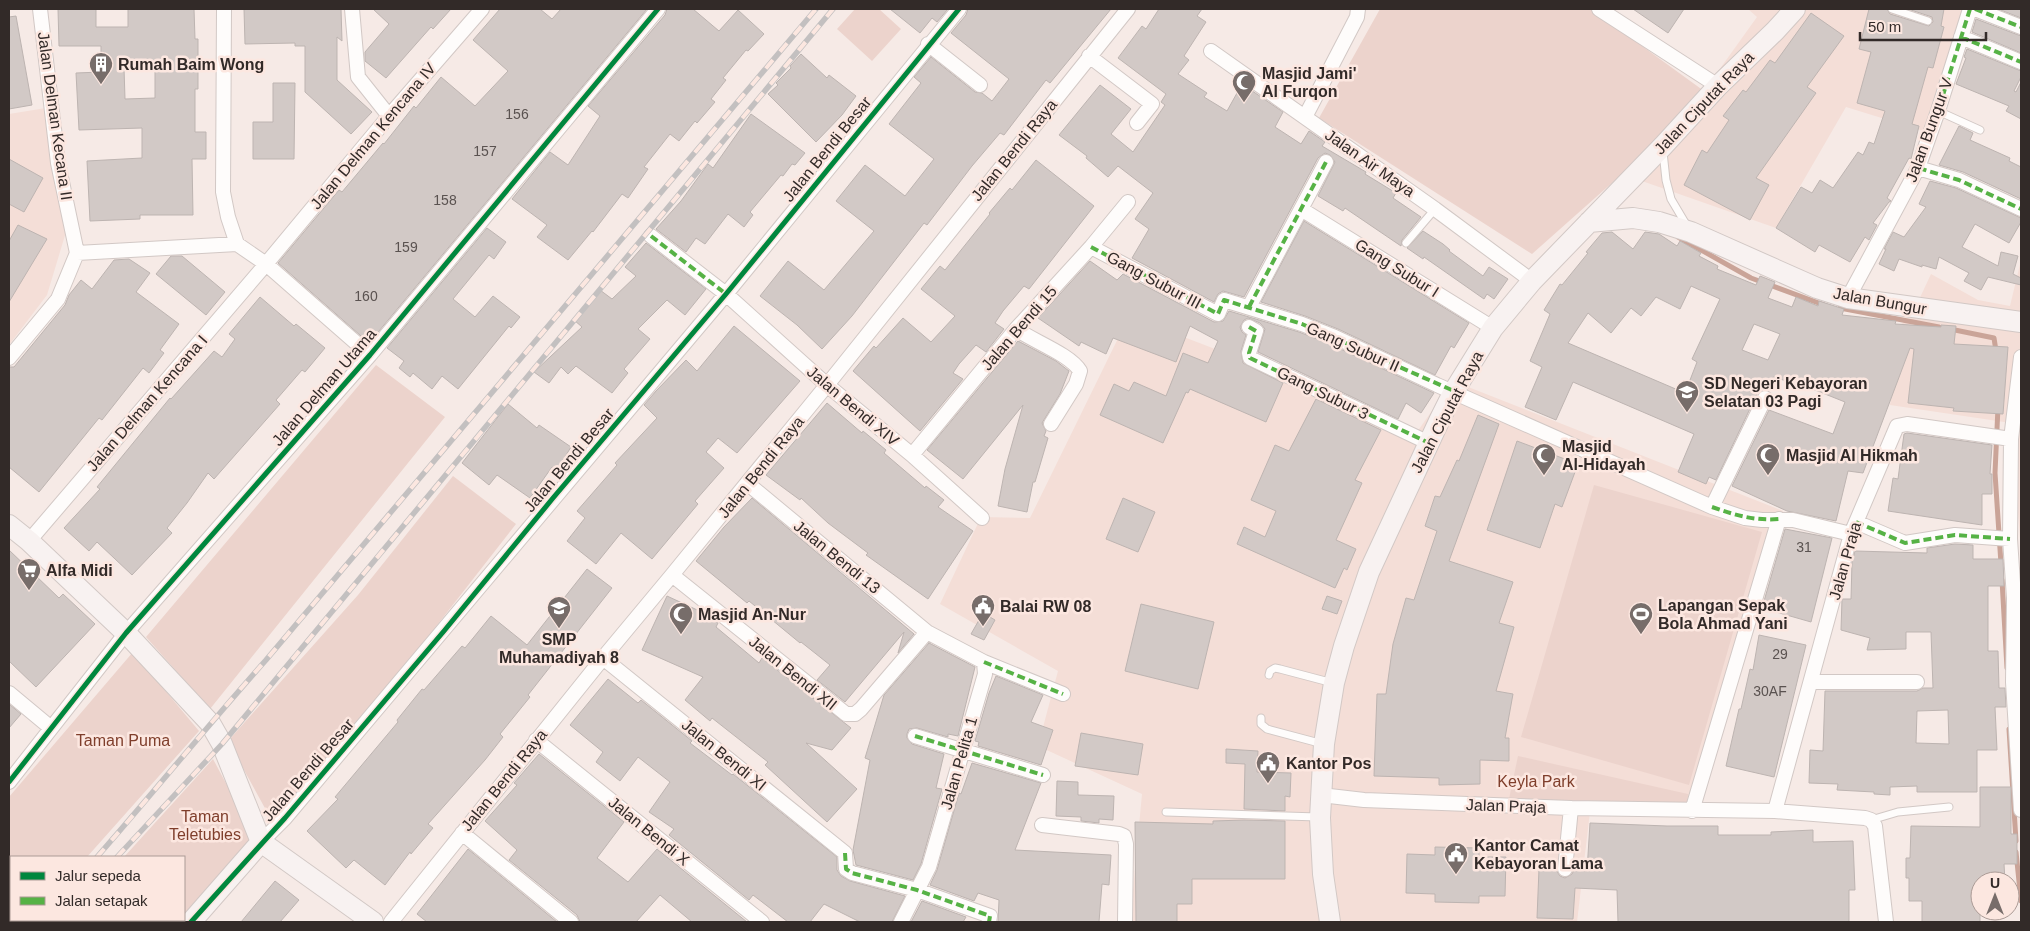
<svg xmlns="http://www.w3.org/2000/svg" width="2030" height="931" viewBox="0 0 2030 931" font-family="Helvetica,sans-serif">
<rect width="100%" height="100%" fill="#f6eae6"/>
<path fill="#f4ded7" d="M1748 9H1968L1927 132 1846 107 1776 228 1622 174 1704 91 1757 17Z
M46 108 66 232 47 295 9 345V114Z
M2021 260V551L2011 423 1890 405 1901 324 1910 319 1931 274 1978 300 2010 306Z
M1129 316 1249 362 1417 432 1453 381 1783 511 1701 797 1591 803 1577 922H1130L1142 794 1038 746 1058 671 940 604 981 517 1030 518Z"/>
<path fill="#ecd3cc" d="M855 9H879L901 29 872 61 837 29Z
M1380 9H1591L1704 91 1622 174 1532 254 1319 118Z
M376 365 445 417 210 709 146 637Z
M453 476 516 524 277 830 228 741 358 595Z
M1594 485 1762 532 1689 785 1521 737Z
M133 652 199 731 87 857H11V920H30L28 922H9V797Z
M1518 756 1688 794 1687 807 1509 799Z
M213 759 260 847 197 922H65L68 920H184V857H124Z"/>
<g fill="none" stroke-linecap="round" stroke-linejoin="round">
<path stroke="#caa498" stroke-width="5" d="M1678 237 1751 278 1824 305
M1840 308 1939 327
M1950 329 1994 338 1996 351
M1998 407 1995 473 2001 564
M2002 580 2007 668
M2020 655V696
M2009 729 2016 841
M2016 852 2021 901"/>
</g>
<path fill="#d2c9c6" stroke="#bdb4b1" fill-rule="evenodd" d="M58 9H96V27H128V9H194L195 39H198V89H195V132H206V159H192L193 215H140V219L90 221 87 161 142 158V128L79 130 76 73 101 72V46H59ZM155 67V98L125 99 124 68Z
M244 9H341L342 41 337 37V80L372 112 351 134 305 92V46H295V43L245 44Z
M373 9H451L433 29 431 27 386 78 365 61V52L389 24Z
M500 9H540L552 19 561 9H647L369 343 278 263 339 190 342 192 383 143 384 144 414 106 416 108 441 77 475 106 508 71 473 40Z
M667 9H693L719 31 738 10 764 34 748 51 746 50 723 78 726 80 711 99 715 102 697 123 695 121 679 141 670 134 644 167 648 169 628 198 622 194 593 232 592 231 568 260 537 237 547 225 512 199 550 152 568 165 600 116 588 106 665 15Z
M890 9H948L937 22 932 18 920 33Z
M968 9H1111L1050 83 1046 80 1004 135 1000 133 972 166 927 225 924 223 852 316 822 349 797 325 760 296 788 261 824 290 874 231 836 201 865 165 905 196 934 159 889 124 921 83 914 77 931 57 975 92 982 93 992 101 1009 79 951 33 966 15Z
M1159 9H1202L1197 16 1206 22 1184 56 1189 60 1178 74 1207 93 1204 97 1227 111 1242 84 1283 112 1275 127 1301 144 1309 131 1325 142 1322 146 1366 172 1365 174 1396 193 1393 198 1421 217 1402 240 1401 246 1345 208 1343 211 1318 196 1335 162 1330 155 1325 153 1318 158 1244 297 1223 291 1218 294 1214 302 1132 258 1149 229 1135 219 1153 193 1118 166 1108 177 1086 158 1087 156 1059 135 1100 85 1131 109 1111 134 1133 152 1165 105 1161 102 1166 94 1118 58 1142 26 1146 29Z
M1633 9H1684L1668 33Z
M1869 9H1887L1890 14 1929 26 1933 22 1932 17 1908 9H1944L1941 26 1944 27 1933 68 1928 67 1912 124 1919 126 1911 159 1909 158 1887 198 1891 201 1889 202 1873 223 1877 225 1869 240 1865 237 1850 262 1819 245 1815 252 1776 228 1801 187 1812 193 1820 180 1833 188 1858 152 1863 155 1869 142 1874 144 1885 111 1857 103 1871 52 1859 49Z
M1998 9H2021V18Z
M1811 13 1844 36 1807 87 1816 93 1756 178 1769 185 1750 220 1684 185 1702 150 1707 153 1729 120 1723 116 1743 90 1746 92 1770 60 1775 63Z
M16 16 32 105 9 109V17Z
M1976 19 2021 36V53L1972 32Z
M1967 49 2021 71V77L2014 91 2016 92 2021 82V119L2006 111 2009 106 1956 84 1966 58 1964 57Z
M801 54 827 78 829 75 856 96 842 115 816 142 768 94 778 85 776 83 791 68 790 66Z
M273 83H295L294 159H253V122H273Z
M751 114 805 153 795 165 792 164 783 176 781 175 750 212 753 215 744 227 728 214 705 244 696 238 686 252 656 229 681 201 708 164 713 168Z
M1959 126 1973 133 1970 140 2010 158 2009 161 2021 167V199L1963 172 1939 165Z
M9 159 43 178 24 212 9 204Z
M1036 160 1094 206 1029 289 1024 286 1003 311 995 323 1004 329 986 352 976 345 959 364 953 373 963 379 920 431 853 371 874 346 876 348 903 318 931 342 955 316 921 289 940 266 945 270 990 214 989 213 1010 188 1012 190Z
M1930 181 1956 188 2021 218V222L2009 243 1975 224 1962 247 1998 266 2001 252 2018 256 2013 274 2021 278V285L1988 277 1981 290 1964 281 1969 273 1939 257 1936 269 1922 265V267L1899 259 1894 271 1879 264 1886 249H1884L1893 232 1904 237 1926 207 1919 204Z
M1304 221 1469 323 1454 348 1451 346 1435 375 1338 329 1305 316 1261 302Z
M18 225 47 239 9 302V241Z
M487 228 506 242 494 259 489 255 453 299 475 317 493 296 520 317 511 328 509 326 458 389 442 376 432 389 413 373 410 377 399 368 404 361 387 348Z
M1423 231 1443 244 1450 250 1449 251 1483 276 1489 267 1508 279 1494 299 1487 294 1484 299 1424 257 1423 259 1407 248Z
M1612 232 1633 249 1645 232 1659 234 1677 246 1680 241 1682 242 1701 253 1699 256 1718 266 1717 269 1756 285 1760 276 1775 282 1768 298 1792 307 1796 297 1818 306 1819 301 1844 309 1842 315 1896 321 1895 324 1941 327V325L1956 326 1954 344 2008 347 2003 414 1953 411 1954 408 1908 403 1914 349 1910 348 1863 473 1848 471 1836 521 1787 511 1732 486 1769 410 1833 434 1845 402 1810 388 1773 377 1768 390 1761 391 1757 394 1716 480 1709 477 1706 484 1678 472 1694 434 1573 382 1556 420 1525 407 1542 367 1530 361 1550 314 1544 310 1560 284 1562 285 1588 253 1586 252 1602 233ZM1691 286 1720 299 1692 359 1697 362 1685 393 1568 343 1588 313 1611 333 1631 308 1641 316 1656 297 1680 309ZM1754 324 1780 334 1768 360 1742 350Z
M646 243 706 289 685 315 667 300 638 329 650 339 624 369 628 373 612 393 576 366 568 374 561 367 549 383 534 372 582 327 574 320 600 290 612 299 636 276 625 267Z
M171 256H182L225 292 206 315 156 274Z
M129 259 150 273 136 292 179 324 160 350 164 353 149 373 143 368 102 420 99 418 39 492 9 467V367H14L65 305 69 295 81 280 92 289 114 260Z
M1090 261 1117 280 1123 274 1214 322 1223 321 1229 311 1299 332 1332 345 1434 393 1421 413 1406 403 1398 419 1258 352 1265 329 1260 323 1248 318 1244 320 1240 327 1242 332 1246 335 1241 351 1243 363 1283 383 1266 422 1190 389 1188 393 1186 392 1163 443 1100 415 1114 384 1129 391 1134 382 1166 396 1183 353 1208 363 1218 341 1190 326 1176 362 1113 338 1106 354 1081 342 1079 346 1038 318Z
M260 297 294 326 296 324 325 348 305 372 302 370 276 400 280 404 214 479 208 473 187 503 167 528 172 533 132 575 97 542 89 551 64 528 100 489 97 487 170 398 171 399 214 351 222 357 235 339 229 334Z
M734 326 800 381 737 453 718 438 706 452 724 468 695 501 698 504 652 559 621 533 596 564 567 541 585 518 577 511 617 465 615 463 657 418 644 405 656 391 686 360 697 371Z
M1018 341 1056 361 1069 371 1060 394 1042 423 1046 431 1044 436 1048 438 1035 482H1033L1027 512 998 506 1005 469 1023 405 963 479 927 450Z
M1316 399 1381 430 1355 480 1362 483 1336 540 1356 549 1347 570 1344 568 1335 588 1237 544 1244 527 1265 537 1276 511 1251 500 1275 445 1289 451Z
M827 403 862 433 863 431 886 450 884 453 925 488 926 486 944 500 938 507 973 531 928 599 866 555 868 553 828 523 801 498 800 500 766 475Z
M508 404 537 428 539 425 571 447 557 470 552 467 530 498 497 475 489 485 462 463Z
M1478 415 1499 424 1449 561 1513 582 1499 623 1514 627 1496 691 1513 694 1505 738H1509V761L1480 760V784L1439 785V778L1374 776 1377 694H1386L1393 644 1406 598 1414 600 1437 531 1425 526 1435 496 1440 497 1457 460 1459 461Z
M1907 433 1992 445 1990 474H1992V494H1982V525L1888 511 1893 478 1898 479 1904 434Z
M1517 441 1578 464 1562 507 1555 504 1540 548 1487 530Z
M752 498 914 634 898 653 904 632 845 702 817 680 830 665 801 642 800 643 749 601 747 603 696 561 724 527Z
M1123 498 1155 512 1138 552 1106 539Z
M1785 529 1832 538 1811 622 1762 608Z
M1955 544 1973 545V559H2003L2004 586H1988V651H1998L1999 688H2005L2006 707H1995L1997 750H1977V792H1917V786L1890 787V795L1874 794V792L1837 790 1838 784 1809 783 1810 750 1823 751 1825 691H1917L1923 688H1933L1931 632H1906V649L1867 650 1870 638 1841 630 1842 599H1851L1852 562 1855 551 1927 553V548ZM1948 710 1949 744 1916 743 1917 711Z
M9 550 59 598 63 594 95 624 36 687 9 661Z
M587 569 612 588 528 695 530 697 500 734 503 737 485 760 428 824 433 828 411 854 410 852 385 885 354 860 346 868 307 831 338 799 335 797 398 722 397 720 422 689 424 690 462 646 465 648 491 616 527 645Z
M667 596 708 615 718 623 716 627 759 663 762 658 851 728 832 750 806 743 857 789 827 822 765 765 768 762 712 718 710 721 685 700 703 677 642 650Z
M1327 596 1342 601 1337 614 1322 609Z
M1141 604 1214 622 1198 689 1125 671Z
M983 613 995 620 984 640 971 634Z
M1759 635 1806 645 1774 777 1726 766 1739 709H1741L1750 669 1753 670Z
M929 643 975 667 958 736 948 734V737L917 728 909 729 907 734V738L912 744 944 754 936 788 942 789 921 864 913 880 856 865 853 850 870 760 865 758 884 695Z
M996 676 1043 695 1031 722 1053 730 1041 765 978 746 979 742 975 741 989 693Z
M608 679 638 703 641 700 692 741 690 743 732 775 733 774 837 857V870L841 876 850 881 905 896 892 922H860L824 904 810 922H788L753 895 749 900 669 835 674 829 649 812 670 782 638 757 620 781 596 762 603 752 570 725Z
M9 704 21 714 9 728Z
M1081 733 1143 744 1138 775 1075 766Z
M1226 749 1258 751 1257 772 1291 773 1290 797 1285 796V811L1244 809 1245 764 1226 763Z
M539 754 624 822 597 858 628 882 657 849 747 922H692L660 895 636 922H580L577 915 509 860 517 850 485 821 517 785 514 783Z
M972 763 1041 783 1015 850 1111 855 1109 885 1102 884 1099 922H998L999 900 978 893 974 901 930 885 937 870 959 793 961 794Z
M1057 781 1078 782V795L1114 796 1113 820 1099 819V823L1081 821V817L1056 816Z
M1980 787H2011V834H2017V864H2004L2005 881H1980V922H1922V901H1909V878H1906V858H1910L1911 826 1980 827Z
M1244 820 1285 821V879H1192V904H1177V922H1136L1135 822 1213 824V821Z
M1590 823 1667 826H1718V835H1771V832L1813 830V842L1853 841 1855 890H1849V922H1618L1617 890 1575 888 1573 919 1537 918 1539 869 1556 870 1560 876 1565 878 1572 874 1574 870 1587 871Z
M1435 847 1479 848V857H1506L1505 896H1479V903L1435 902V894L1406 893 1407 854 1435 855Z
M468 849 557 922H427L417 914Z
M275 881 299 900 280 922H241Z
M922 901 966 917 963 922H911Z"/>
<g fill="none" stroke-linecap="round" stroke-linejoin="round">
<g stroke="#d2c8c5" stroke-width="9">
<path id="lane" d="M1892 9 1928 21
M1938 111 1980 130
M1663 152 1666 180 1671 199 1687 226
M1406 243 1435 209
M1269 675 1270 671 1275 668 1280 669 1333 683
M1261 718V724L1267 729 1323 744
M1166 812 1318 817
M1871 820 1898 812 1949 807"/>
</g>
<g stroke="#d2c8c5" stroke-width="16">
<path id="street" d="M224 9 223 192 228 217 237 244 266 264 370 355
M352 9 358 77 389 116
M1599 9 1718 86
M1975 9 2021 27
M1961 37 2021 62
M928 44 980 85
M1211 51 1435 209 1532 281
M1089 56 1152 104 1137 123
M1305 117 1357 17 1358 9
M1918 168 1959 180 2021 209
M1301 209 1493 328
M651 236 726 294 827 385 912 455 982 518
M1091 247 1218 314 1224 300 1302 324 1335 337 1437 385 1712 507 1745 518 1762 520H1793L1851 534
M77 253 237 244
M1848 298 1918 168 1938 111 1970 9
M1249 307 1326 162
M1249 327 1256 331 1249 353 1250 358 1429 443
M1016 329C1033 341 1071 355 1080 371L1076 384 1051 424
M2021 357 2011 439 2010 539 2014 598 2013 682 2021 810
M9 358 58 299 77 253 58 163 40 9
M912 455 1016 329 1091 247 1128 202
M747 483 927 632 984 662 985 674 929 867 901 922
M1712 507 1765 398
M1856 522 1905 543 1955 535 2010 539
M29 541 266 264 389 116 482 9
M672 575 846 714H855L861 709 927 632
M603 658 845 853 846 869 852 873 917 890 990 916 989 922
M984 662 1063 694
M1811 682H1917
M9 693 51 728
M915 736 1043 775
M536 740 762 922
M9 782 126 633 370 355 658 9
M1321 795 1364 800 1571 808 1775 811 1865 818 1871 820 1875 826 1886 922
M1692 811 1779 519
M1775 811 1851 534 1897 426 1907 424 2011 439
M1042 825 1119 834 1124 836 1126 844 1125 922
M462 833 571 922
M261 842 285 818 726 294 959 9
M1565 869 1571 808
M391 922 603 658 672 575 827 385 1128 9"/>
</g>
<g stroke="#d2c8c5" stroke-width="22">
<path id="secondary" d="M1589 222 1633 218 1659 222 1691 232 1817 288 1848 298 2021 322
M9 525 29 541 126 633 210 723 222 744 261 842 373 922
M191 922 261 842
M1330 922 1323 874 1320 818 1324 744 1334 683 1344 646 1369 572 1440 419 1454 391 1493 328 1532 281 1663 146 1718 86 1775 31 1795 9"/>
</g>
<use href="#lane" stroke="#fefcfb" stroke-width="7"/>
<use href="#street" stroke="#fefcfb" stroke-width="14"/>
<use href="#secondary" stroke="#f8f2f1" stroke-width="20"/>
<g stroke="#c3c0c0" stroke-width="5.5">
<path id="rail" d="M97 857C154 792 208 725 266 660L816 9
M117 857 222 744 833 9
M39 922 42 920
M56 922 58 920"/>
</g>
<use href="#rail" stroke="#fce7e0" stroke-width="4" stroke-dasharray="11" stroke-linecap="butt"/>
<path stroke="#56b245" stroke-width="4" stroke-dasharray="8 4" stroke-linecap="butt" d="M1970 9 1938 111 1918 168 1959 180 2021 209
M1975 9 2021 27
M1961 37 2021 62
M651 236 726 294
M1091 247 1218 314 1224 300 1302 324 1454 391
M1249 307 1326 162
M1249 327 1256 331 1249 353 1250 358 1429 443
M1712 507C1735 515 1754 521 1779 519
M1856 522 1905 543 1955 535 2010 539
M984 662 1063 694
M915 736 1043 775
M845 853 846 869 852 873 917 890 990 916 989 922"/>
<g stroke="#fce7e0" stroke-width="8">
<path id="cycleway" d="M9 782 126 633 370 355 658 9
M191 922 285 818 444 631 553 498 726 294 959 9"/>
</g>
<use href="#cycleway" stroke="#00873e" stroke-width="5"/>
</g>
<defs>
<g id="building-pin" transform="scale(1.25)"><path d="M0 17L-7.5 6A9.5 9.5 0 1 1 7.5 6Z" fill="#776d6a" stroke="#fce7e0"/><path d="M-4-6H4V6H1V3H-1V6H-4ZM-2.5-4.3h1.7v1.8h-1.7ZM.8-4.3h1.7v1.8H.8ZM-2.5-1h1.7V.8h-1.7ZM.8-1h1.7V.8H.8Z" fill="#fff"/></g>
<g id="mosque-pin" transform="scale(1.25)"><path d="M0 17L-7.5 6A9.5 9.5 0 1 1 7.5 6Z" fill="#776d6a" stroke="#fce7e0"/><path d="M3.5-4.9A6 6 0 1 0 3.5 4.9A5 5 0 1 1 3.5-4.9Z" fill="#fff"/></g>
<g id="school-pin" transform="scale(1.25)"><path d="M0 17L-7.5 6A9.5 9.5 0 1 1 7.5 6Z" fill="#776d6a" stroke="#fce7e0"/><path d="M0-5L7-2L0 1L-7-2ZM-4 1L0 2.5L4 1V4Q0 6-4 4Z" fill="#fff"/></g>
<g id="supermarket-pin" transform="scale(1.25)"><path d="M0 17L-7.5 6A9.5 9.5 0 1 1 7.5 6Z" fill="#776d6a" stroke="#fce7e0"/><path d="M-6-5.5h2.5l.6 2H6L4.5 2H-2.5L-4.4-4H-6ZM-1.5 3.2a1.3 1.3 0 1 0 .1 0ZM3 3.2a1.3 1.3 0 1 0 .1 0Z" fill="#fff"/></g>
<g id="civic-pin" transform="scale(1.25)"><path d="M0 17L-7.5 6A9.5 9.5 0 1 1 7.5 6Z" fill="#776d6a" stroke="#fce7e0"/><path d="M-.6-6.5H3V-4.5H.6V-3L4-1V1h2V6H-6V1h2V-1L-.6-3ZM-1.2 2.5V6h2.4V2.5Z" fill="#fff"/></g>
<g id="stadium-pin" transform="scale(1.25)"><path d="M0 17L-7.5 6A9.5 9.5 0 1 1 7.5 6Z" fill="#776d6a" stroke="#fce7e0"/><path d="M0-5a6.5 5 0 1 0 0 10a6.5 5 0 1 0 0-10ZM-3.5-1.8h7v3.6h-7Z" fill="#fff"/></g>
</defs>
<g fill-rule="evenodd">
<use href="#building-pin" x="101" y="64"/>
<use href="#mosque-pin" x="1244" y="82"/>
<use href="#school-pin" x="1687" y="392"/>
<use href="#mosque-pin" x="1544" y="455"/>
<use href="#mosque-pin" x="1768" y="455"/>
<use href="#supermarket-pin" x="29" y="570"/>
<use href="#civic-pin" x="983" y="606"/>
<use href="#school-pin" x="559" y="608"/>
<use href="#mosque-pin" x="681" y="614"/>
<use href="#stadium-pin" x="1641" y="614"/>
<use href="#civic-pin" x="1268" y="763"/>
<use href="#civic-pin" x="1456" y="854"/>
</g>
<g text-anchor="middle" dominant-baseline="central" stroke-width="5" stroke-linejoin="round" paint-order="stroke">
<g font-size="14" fill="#5a5250">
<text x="517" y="114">156</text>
<text x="485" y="151">157</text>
<text x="445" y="200">158</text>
<text x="406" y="247">159</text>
<text x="366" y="296">160</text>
<text x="1804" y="547">31</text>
<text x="1780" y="654">29</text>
<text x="1770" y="691">30AF</text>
</g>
<g font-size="16" font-weight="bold" fill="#322a28" stroke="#fce7e0" text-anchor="start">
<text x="118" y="64">Rumah Baim Wong</text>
<text x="1262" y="73">Masjid Jami'<tspan x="1262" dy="18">Al Furqon</tspan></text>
<text x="1704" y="383">SD Negeri Kebayoran<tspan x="1704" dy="18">Selatan 03 Pagi</tspan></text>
<text x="1562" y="446">Masjid<tspan x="1562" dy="18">Al-Hidayah</tspan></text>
<text x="1786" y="455">Masjid Al Hikmah</text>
<text x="46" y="570">Alfa Midi</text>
<text x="1658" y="605">Lapangan Sepak<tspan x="1658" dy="18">Bola Ahmad Yani</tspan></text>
<text x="1000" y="606">Balai RW 08</text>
<text x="698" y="614">Masjid An-Nur</text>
<text x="559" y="639" text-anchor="middle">SMP<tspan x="559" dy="18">Muhamadiyah 8</tspan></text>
<text x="1286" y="763">Kantor Pos</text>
<text x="1474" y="845">Kantor Camat<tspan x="1474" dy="18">Kebayoran Lama</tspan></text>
</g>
<g font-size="16" fill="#322a28" stroke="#fce7e0">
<text transform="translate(1704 103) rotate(-46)">Jalan Ciputat Raya</text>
<text transform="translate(55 116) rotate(82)">Jalan Delman Kecana II</text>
<text transform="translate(1929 130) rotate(-70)">Jalan Bungur V</text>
<text transform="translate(373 136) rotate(-50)">Jalan Delman Kencana IV</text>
<text transform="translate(827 149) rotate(-51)">Jalan Bendi Besar</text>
<text transform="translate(1014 150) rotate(-51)">Jalan Bendi Raya</text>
<text transform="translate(1370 163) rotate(35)">Jalan Air Maya</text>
<text transform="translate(1397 268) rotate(32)">Gang Subur I</text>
<text transform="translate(1154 280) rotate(28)">Gang Subur III</text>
<text transform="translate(1880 301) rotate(10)">Jalan Bungur</text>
<text transform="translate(1019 328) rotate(-49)">Jalan Bendi 15</text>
<text transform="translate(1353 347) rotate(24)">Gang Subur II</text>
<text transform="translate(324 387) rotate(-49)">Jalan Delman Utama</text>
<text transform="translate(1323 393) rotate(26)">Gang Subur 3</text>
<text transform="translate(147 403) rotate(-49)">Jalan Delman Kencana I</text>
<text transform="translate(853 406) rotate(40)">Jalan Bendi XIV</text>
<text transform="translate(1447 412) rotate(-62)">Jalan Ciputat Raya</text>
<text transform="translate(569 460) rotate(-50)">Jalan Bendi Besar</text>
<text transform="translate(761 467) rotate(-51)">Jalan Bendi Raya</text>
<text transform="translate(837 557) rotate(39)">Jalan Bendi 13</text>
<text transform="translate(1845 561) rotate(-74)">Jalan Praja</text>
<text transform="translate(793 673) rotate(39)">Jalan Bendi XII</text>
<text transform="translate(724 755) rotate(39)">Jalan Bendi XI</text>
<text transform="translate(959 763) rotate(-74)">Jalan Pelita 1</text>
<text transform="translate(308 770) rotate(-49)">Jalan Bendi Besar</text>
<text transform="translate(504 780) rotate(-51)">Jalan Bendi Raya</text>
<text transform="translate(1506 806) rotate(2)">Jalan Praja</text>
<text transform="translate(649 831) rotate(39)">Jalan Bendi X</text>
</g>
<g font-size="16" fill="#7f3e2b" stroke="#fce7e0">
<text x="123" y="740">Taman Puma</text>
<text x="1536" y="781">Keyla Park</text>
<text x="205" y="816">Taman<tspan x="205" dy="18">Teletubies</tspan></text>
</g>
</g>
<rect width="2030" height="931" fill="none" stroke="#322a28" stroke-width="20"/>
<rect x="10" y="856" width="175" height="65" fill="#fce7e0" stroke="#ab9b96"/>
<rect x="20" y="872" width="25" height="8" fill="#00873e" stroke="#ab9b96"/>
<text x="55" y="881" font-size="15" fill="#322a28">Jalur sepeda</text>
<rect x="20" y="897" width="25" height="8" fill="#56b245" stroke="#ab9b96"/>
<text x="55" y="906" font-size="15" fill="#322a28">Jalan setapak</text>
<g transform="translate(1995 896)"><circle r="24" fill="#fce7e0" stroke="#ab9b96"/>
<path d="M0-4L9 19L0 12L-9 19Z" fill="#776d6a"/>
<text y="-8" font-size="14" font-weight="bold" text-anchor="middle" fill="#322a28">U</text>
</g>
<path d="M1860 32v8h126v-8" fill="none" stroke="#322a28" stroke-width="2.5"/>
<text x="1868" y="32" font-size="15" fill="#322a28" stroke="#fce7e0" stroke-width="4" paint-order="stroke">50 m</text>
</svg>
